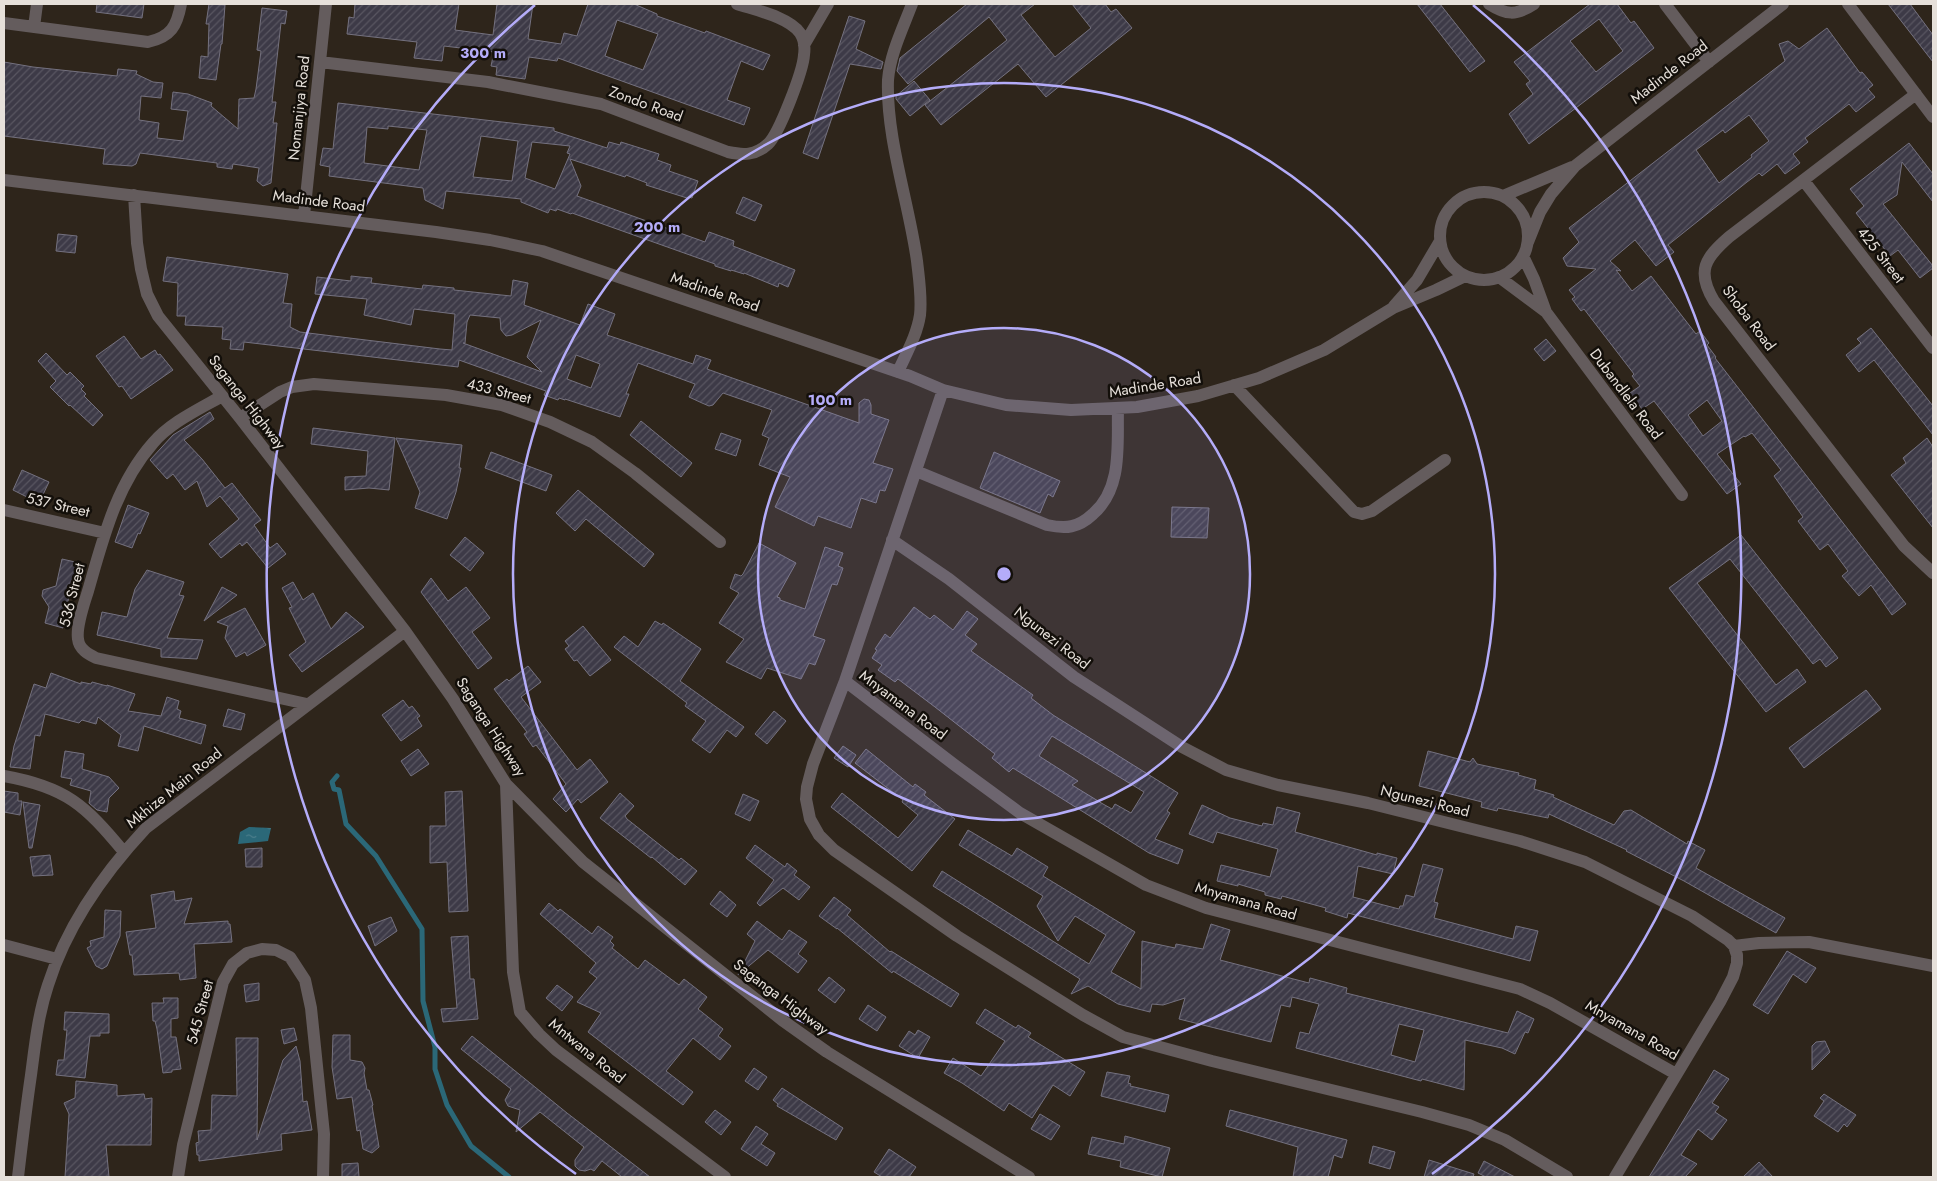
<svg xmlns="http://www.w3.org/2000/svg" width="1937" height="1181" viewBox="0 0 1937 1181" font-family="Jost,sans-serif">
<defs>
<pattern id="water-ripples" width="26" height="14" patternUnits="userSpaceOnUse" patternTransform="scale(1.25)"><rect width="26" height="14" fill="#2b6878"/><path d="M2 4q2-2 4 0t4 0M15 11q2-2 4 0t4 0" fill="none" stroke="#4a7d8b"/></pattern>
<pattern id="building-hatch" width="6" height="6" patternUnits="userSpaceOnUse" patternTransform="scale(1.25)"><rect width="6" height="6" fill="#3d3a47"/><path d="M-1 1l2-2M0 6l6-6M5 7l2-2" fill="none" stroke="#595661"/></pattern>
</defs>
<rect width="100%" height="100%" fill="#2e251b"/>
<path fill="url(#water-ripples)" d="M249 827 271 828 268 841 238 844 240 832Z"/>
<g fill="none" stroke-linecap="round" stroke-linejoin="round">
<path stroke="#2b6878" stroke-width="5" d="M337 776 332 782 334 789 339 790 346 824 376 856 422 929 423 1001 435 1047V1069L447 1105 471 1146 509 1177"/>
</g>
<path fill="url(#building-hatch)" stroke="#74717f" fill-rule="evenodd" d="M97 4H144L142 18 96 12Z
M209 4 225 5 222 44H221L216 80 199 78 201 56 208 57 209 24H206Z
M355 4H459L455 30 493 35 497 4H533L528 39 561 44 564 33 577 36 588 4H634L657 14V16L705 33 706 31 770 55 763 70 741 61 727 100 750 108 744 125 558 58 557 61 529 57 525 79 496 75 497 67 491 66 494 52 444 46 442 61 414 58 417 42 347 34 349 17 354 18ZM617 20 658 34 643 70 605 56Z
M967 4H1035L1021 15 1055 57 1091 28 1072 4H1105L1111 12 1116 9 1132 28 1046 97 1018 64 941 125 925 105 1007 40 989 17 908 84 897 71 899 63 900 58Z
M1417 4H1440L1485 61 1470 72Z
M1590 4H1617L1631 23 1634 21 1654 48 1529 144 1509 114 1533 94 1526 84 1530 81 1514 62ZM1599 19 1623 51 1596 72 1570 41Z
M1888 4H1910L1933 35V62Z
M262 8 287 11 285 24 281 23 272 102H276L273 123H277L271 183 263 186 257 181 259 168 233 164 232 169 217 167V163L140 153 136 164 132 166 103 164 105 149 4 136V62L33 67 117 76 118 69 137 71 136 74 153 82 163 83 161 98 141 96 139 120 159 123 157 138 183 141 188 111 171 109 173 92 188 94 212 103 211 106 238 129 239 99 254 98 256 89 261 51 257 50Z
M849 16 865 21 856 49 883 62 881 69 850 64 818 159 803 153Z
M1827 28 1860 73 1862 72 1873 85 1868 89 1875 97 1856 112 1849 104 1805 138 1808 142 1793 154 1800 163 1785 174 1777 164 1762 176 1759 173 1747 182 1668 245 1674 252 1656 266 1635 240 1610 261 1621 271 1616 270 1632 291 1651 276 1696 334 1700 331 1709 343 1707 345 1716 357 1715 358 1906 604 1892 615 1871 585 1859 596 1842 576 1848 571 1828 544 1820 550 1798 521 1803 517 1774 476 1781 470 1752 433 1745 437 1744 436 1717 454 1741 484 1727 494 1654 401 1642 409 1630 393 1640 386 1632 376 1634 374 1584 309 1581 311 1572 299 1575 297 1569 290 1596 269 1567 266 1563 258 1579 242 1569 228 1785 61 1779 44 1788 41 1799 49ZM1749 115 1769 141 1751 155 1752 157 1719 183 1696 150 1723 130 1725 133ZM1707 400 1722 421 1703 436 1688 415Z
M914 81 930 100 910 116 896 99V96Z
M338 103 554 128V131L607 148 609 142 620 145 621 142 659 154 657 160 671 165 669 171 698 181 692 198 688 197 687 198 646 185 647 183 626 175 625 177 570 159 581 186 577 196 705 242 709 232 734 241 733 246 795 270 788 287 779 283 778 287 744 273V274L731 270V271L715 266V264L572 213 571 214 557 209 556 211 550 209 548 213 521 202V199L446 191 443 209 425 200 423 188 329 176 330 167 320 165 323 148 333 149ZM388 126 427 130 419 170 364 163 367 127 388 129ZM481 136 518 141 512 181 473 177ZM532 142 570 146 567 153 570 154 555 189 525 178Z
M1909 143 1933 174V202L1902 162 1897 195 1883 204 1933 266V268L1920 278 1898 250 1890 256 1856 213 1864 206 1850 189Z
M743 197 762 205 755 221 736 213Z
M58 234 77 236 75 253 56 251Z
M167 257 288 274 283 303 292 304 290 327 300 332 440 349 452 350 455 314 414 309 411 325 364 315 367 299 315 294 317 277 351 281V276L360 277 372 278 371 283 422 289 423 285 454 288V290L511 296 513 280 528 283 524 305 580 325 588 304 615 314 607 335 693 364 696 355 711 360 707 369 859 423V403L864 399 869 400 871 405V414L889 420 873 463 893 469 885 491 880 490 876 503 861 498 851 528 818 516 814 526 775 507 790 477 759 465 769 438 762 435 772 410 723 393 713 405 709 406 702 403 689 397 695 384 638 363 626 394H629L620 417 565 399V400L559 398 558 400 544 395 546 391 459 360 458 367 244 342 243 350 230 349 231 340 222 339 223 327 185 325 186 316H177L178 283 163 281ZM470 315 500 318 501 330 506 336 512 335 541 320 527 357 542 372 463 343H465L467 322ZM576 355 600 364 591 388 567 379Z
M1871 328 1933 406V435L1874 360 1859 372 1846 355 1861 343 1857 339Z
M124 336 141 359 155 350 158 355 160 354 173 370 131 399 122 386 119 387 96 356Z
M1546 339 1556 351 1544 361 1534 349Z
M46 353 67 375 70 372 84 386 81 389 86 394 84 396 103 415 93 426 70 405 69 406 50 387 56 381 38 361Z
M210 412 214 419 184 440 202 459 225 488 232 483 261 520 254 525 270 548 277 543 286 554 268 568 247 542 242 546 240 543 221 558 209 544 239 519 220 496 207 507 197 481 185 490 173 474 167 479 150 460 173 435Z
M641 421 692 463 681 477 630 435Z
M313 428 395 438 389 490 369 488 345 490V477L366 476 368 451 311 444Z
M721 433 741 440 736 456 715 449Z
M396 438 462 445 459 468H461L456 492 447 519 415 508 420 492Z
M1927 438 1933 447V528L1891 475 1906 463 1903 458Z
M491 452 552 475 546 491 485 468Z
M994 452 1060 481 1053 497 1048 494 1040 513 980 488Z
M22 470 49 482 39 503 13 490Z
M578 490 654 554 644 567 586 519 575 531 556 513Z
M128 505 149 513 140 534 138 533 132 548 115 542Z
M1172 507 1209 508 1207 538 1171 537Z
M1741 535 1838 658 1826 667 1820 659 1813 664 1730 559 1697 583 1776 685 1797 669 1806 682 1766 712 1669 588Z
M465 537 484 553 470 571 450 555Z
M759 543 796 563 777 597 780 598V600L805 609 825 547 843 553 838 566 843 568 837 585 832 584 813 636 825 640 815 665 809 663 801 679 767 668 761 679 726 662 744 639 719 623 739 593 730 588 735 574 741 576 743 574Z
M62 559 84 564 79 587 71 585 63 628 45 623 49 607 42 596 43 590 56 586Z
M147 570 184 582 179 595 184 596 167 638 203 640 197 659 161 657V649L97 635 102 612 127 617 135 589Z
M431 578 448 601 466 587 490 618 472 632 492 658 478 669 421 592Z
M293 582 303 600 313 593 331 629 346 612 364 627 302 672 289 655 306 642 289 608 292 607 282 588Z
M222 587 237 595 204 621Z
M914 607 930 619 934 615 953 630 967 611 978 619 965 635 977 644 971 651 1033 695 1031 698 1053 715 1178 793 1167 811 1170 813 1155 839 1183 850 1178 864 1149 853 1013 768 1009 772 992 758 995 754 935 707 898 679 895 682 878 670 882 665 872 658 877 650 875 649 885 634 890 638ZM1052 736 1144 792 1131 813 1115 804 1112 809 1103 804 1072 785 1078 781 1039 756Z
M245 608 266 645 247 656 245 652 236 657 225 638 228 626 217 622Z
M655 621 662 625 663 623 701 649 680 681 744 727 736 737 727 730 710 753 692 740 706 721 685 706 687 703 614 647 624 636 638 647Z
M583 626 611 660 590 676 577 660 574 661 565 649 569 646 565 641Z
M528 666 541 682 521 697 577 770 590 759 608 782 581 803 578 799 566 812 553 799 566 784 536 745 533 747 524 734 527 732 494 689 507 679 509 681Z
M51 673 81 684V682L91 684 92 682 107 686V685L135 694 128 711 161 716 167 697 179 701 177 709 181 711 179 718 206 725 201 744 144 726 138 751 118 746 121 735 98 717 96 724 82 720 79 723 45 714 40 736 35 735 30 769 10 767 14 746 34 684 46 688Z
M1866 690 1881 709 1804 768 1789 748Z
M403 700 409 708 412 706 420 716 417 718 422 726 401 741 382 715Z
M228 709 245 714 241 730 223 726Z
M774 711 786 721 767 744 755 734Z
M843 746 856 755 848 767 834 758Z
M418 749 429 764 411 776 401 761Z
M866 749 913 787 915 784 926 792 924 795 955 819 912 871 831 807 842 793 898 838 918 815 902 802 903 800 855 763Z
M65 751 84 754 82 769 109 777 119 788 109 798 107 812 97 810 89 803 91 791 70 785 72 779 61 777Z
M1428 751 1470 762 1473 758 1477 764 1519 773 1518 775 1536 780 1534 789 1554 795 1553 797 1614 825 1624 811 1631 810 1687 844 1688 841 1705 850 1696 868 1785 918 1776 933 1684 881 1626 851 1627 850 1549 814 1548 818 1498 808 1497 811 1481 807 1482 802 1419 786Z
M4 791 18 793V801H22L20 815 4 812Z
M462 791 468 911 449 912 447 862 430 863V826H446L445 792Z
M620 793 634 806 625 816 627 819 679 860 681 858 697 871 685 885 652 857 651 858 600 818Z
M743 794 759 801 750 821 735 814Z
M23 802 40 805 32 848H29Z
M1202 805 1230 818 1262 826 1263 823 1273 825 1277 807 1300 813 1295 832 1377 855V853L1397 858 1393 874 1358 866 1353 897 1399 909 1400 906H1403L1406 895 1414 897 1423 864 1443 869 1434 902 1438 903 1434 918 1513 939 1516 926 1538 931 1530 961 1348 913 1347 918 1325 911 1326 908 1282 896 1281 899 1265 895V892L1238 884V886L1217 881 1221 865 1270 877 1278 849 1217 832 1213 843 1189 834Z
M968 830 1012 856 1017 848 1048 867 1043 876 1135 932 1111 972 1141 989 1142 941 1175 948 1176 944 1203 949 1211 924 1230 930 1220 960 1309 983 1310 978 1347 988 1346 993 1508 1033 1517 1011 1534 1019 1528 1033 1525 1032 1515 1054 1502 1048 1465 1040 1464 1090 1422 1079 1421 1081 1296 1048 1300 1032 1309 1034 1319 1004 1292 997 1290 1007 1281 1005 1271 1042 1179 1019 1185 998 1163 1005 1152 1004 1150 1012 1118 1004 1088 986 1071 994 1080 979 933 886 942 871 1089 964 1106 935 1075 916 1058 941 1037 906 1043 896 959 845ZM1399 1024 1424 1030 1415 1062 1391 1055Z
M755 845 785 867 787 863 797 871 794 875 810 887 799 900 783 888 760 906 757 903 774 880 746 858Z
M262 848V867H246L245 849Z
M50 855 53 875 33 876 30 857Z
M174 891 175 901 192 898 184 924 228 921V924H230L232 942 194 944 196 978 180 980 179 973 134 975 132 955H130L126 932 156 928 151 895Z
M720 891 736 905 727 917 710 904Z
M834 897 851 910 847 915 890 952 891 951 959 994 951 1007 893 971 892 973 837 928V929L819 916Z
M549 903 558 911 560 909 592 934 598 926 613 937 610 941 614 945 612 948 638 969 645 960 679 985 684 979 707 997 698 1009 723 1029 718 1036 731 1046 720 1060 693 1038 666 1071 693 1092 683 1105 588 1032 601 1013 577 1002 597 978 589 972 596 963 540 914Z
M105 910 121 911 120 936 107 966 102 969 96 966 87 948 91 946 90 941 104 937Z
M391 917 397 931 375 946 368 926Z
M757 921 782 940 789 930 807 942 798 954 807 961 798 973 768 950 738 975 755 941 747 934Z
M468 936 470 979H474L478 1019 443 1022 441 1009 457 1008 451 937Z
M1787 951 1816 968 1806 983 1793 974 1768 1014 1753 1005Z
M829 977 845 990 835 1003 818 990Z
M259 983V1000L246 1002 244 985Z
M557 985 573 997 562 1011 546 998Z
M163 998H178V1018L171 1019V1037H176L181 1069 172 1070V1072L163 1073 157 1029 155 1021H153L152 1003H164Z
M868 1005 886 1017 877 1031 859 1019Z
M985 1009 1016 1028 1018 1025 1031 1033 1028 1037 1085 1072 1070 1096 1053 1085 1032 1118 1009 1103 1004 1111 962 1083 944 1073 953 1058 981 1076 1005 1041 976 1023Z
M65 1012 109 1014V1033H100V1036H90L85 1078 56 1075 58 1060H64L67 1030H64Z
M294 1028 297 1040 284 1044 281 1030Z
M918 1030 930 1037 918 1058 899 1046 909 1031 915 1035Z
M333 1035H350V1060L362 1062 365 1068 364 1073 367 1090H369L373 1105 372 1106 379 1147 372 1153 363 1149 360 1130 357 1131 352 1097 337 1099 332 1067Z
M472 1036 567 1113 650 1177H622L602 1161 594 1171 591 1169 585 1171 579 1170 575 1166V1160L584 1147 540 1112 516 1132 520 1110 508 1106 505 1100 511 1089 461 1049Z
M236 1038H258L257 1140 283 1060 296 1046 300 1061 303 1102 307 1101 312 1130 281 1134 282 1150 199 1161V1155H197L196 1143 199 1142 198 1131 211 1130 212 1095 237 1096Z
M1825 1041 1830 1052 1812 1070V1046L1816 1042Z
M754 1068 767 1077 758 1090 745 1081Z
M1714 1070 1729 1079 1712 1103 1719 1107 1715 1112 1727 1120 1712 1140 1698 1129 1681 1155 1697 1164 1685 1177H1649Z
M1107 1072 1130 1076 1128 1083 1131 1084 1130 1086 1169 1095 1165 1112 1101 1096Z
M76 1081 117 1085V1096L144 1094 145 1099 152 1098 151 1145H106L109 1177H65L69 1114 64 1103 75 1098Z
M782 1088 843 1128 836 1140 777 1106 778 1104 773 1100Z
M1824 1094 1856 1115 1847 1127 1844 1124 1838 1132 1814 1116 1824 1101 1820 1098Z
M715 1110 731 1122 721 1135 705 1122Z
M1230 1110 1347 1140 1342 1158 1334 1155 1328 1177H1293L1298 1147 1226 1126Z
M1040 1114 1060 1126 1051 1140 1031 1129Z
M756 1126 768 1134 761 1144 775 1153 767 1166 741 1149Z
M1125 1136 1170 1148 1162 1177 1120 1167 1121 1161 1088 1154 1092 1137 1124 1144Z
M1373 1146 1395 1152 1390 1169 1369 1163Z
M889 1149 916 1167 909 1177H882L874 1172Z
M1429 1160 1474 1174 1473 1177H1424Z
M1484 1161 1515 1177H1486L1478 1173Z
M1759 1162 1773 1177H1743Z
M358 1163 359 1177H342V1164Z"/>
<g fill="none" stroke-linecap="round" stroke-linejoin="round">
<path stroke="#645c5d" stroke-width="12" d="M1489 4C1506 15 1516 16 1534 4
M1665 4 1709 62
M1848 4 1933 117
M4 23 148 42C171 37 177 26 181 4
M34 27 37 4
M804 45 828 4
M320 62 488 82 601 104 728 152C743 155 755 156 768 144 779 134 803 71 804 55 805 48 804 39 800 33 789 17 755 10 737 4
M1916 94 1729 237C1705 258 1696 271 1714 301L1904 546 1933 573
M4 180 436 232 490 240 542 251 910 376 943 390 1006 405 1071 410 1137 407 1198 396 1259 378 1324 350 1393 308 1436 290 1465 276
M1804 181 1933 348
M1440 236a44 44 0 1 1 88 0a44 44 0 1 1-88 0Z
M134 195 137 243 141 269 147 294 158 316 240 418 405 631 453 699 506 784 583 862 782 1020 827 1052 1029 1177
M1503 196 1572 167
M304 216 326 4
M1528 242 1540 212 1551 194 1575 166 1783 4
M1523 256 1534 279 1546 312 1682 495
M1499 277 1546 312
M1394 306 1417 280 1440 241
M898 372C906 354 917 335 920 315 922 297 919 279 917 261 909 203 886 138 888 80 890 54 903 28 912 4
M1234 385 1354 512 1362 514 1372 511 1445 460
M943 390 845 681 813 764 807 787 806 799 810 819 819 835 834 850 957 936 1083 1015 1123 1037 1212 1061 1422 1112 1469 1125 1505 1140 1567 1177
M222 396C198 410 171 422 153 443 116 485 103 539 88 591 84 604 76 626 78 639 79 649 88 654 96 658L307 704
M240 418 280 392 292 387 314 384 446 395 502 405 550 422 592 442 635 473 720 542
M916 471 1047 525C1066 529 1078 528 1093 514 1123 488 1117 444 1118 409
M4 510 105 533
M892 540 949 579 1074 677 1182 747 1226 770 1278 785 1368 803 1520 841 1585 862 1692 916 1728 940 1734 946 1737 955V963L1733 977 1720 1002 1615 1177
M845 681 956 766 1020 813 1146 885 1206 908 1520 989 1550 1003 1676 1074
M4 776C66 787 85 805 124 852
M506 784 513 972 520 1012 539 1034 556 1050 725 1177
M4 945 57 959
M1734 946 1759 943 1809 942 1933 966
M18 1177C22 1143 26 1109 31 1075 35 1045 38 1015 48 985 67 925 103 874 146 828L405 631
M178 1177 183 1145 223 982 233 964 247 953 262 949 276 950 290 957 305 980 311 1008 324 1134 323 1177"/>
</g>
<circle cx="1004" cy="574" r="246" fill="#b4acf9" fill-opacity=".12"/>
<g fill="none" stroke="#b4acf9" stroke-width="2.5">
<circle cx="1004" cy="574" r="246"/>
<circle cx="1004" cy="574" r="491"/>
<path d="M576 1174A737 737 0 0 1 535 5M1473 5A737 737 0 0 1 1432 1174"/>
</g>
<g text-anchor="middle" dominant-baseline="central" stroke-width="5" stroke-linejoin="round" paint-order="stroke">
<g font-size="15" fill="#e6e0da" stroke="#130f0a">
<text transform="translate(1669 72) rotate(-38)">Madinde Road</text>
<text transform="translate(646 104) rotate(20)">Zondo Road</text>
<text transform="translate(299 108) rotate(-84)">Nomanjiya Road</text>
<text transform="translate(319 201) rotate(7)">Madinde Road</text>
<text transform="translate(1881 255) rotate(52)">425 Street</text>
<text transform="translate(715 292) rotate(19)">Madinde Road</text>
<text transform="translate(1749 318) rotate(53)">Shoba Road</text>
<text transform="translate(1155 385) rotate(-9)">Madinde Road</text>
<text transform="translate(499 391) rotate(14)">433 Street</text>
<text transform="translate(1626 394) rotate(53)">Dubandlela Road</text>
<text transform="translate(247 402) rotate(52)">Saganga Highway</text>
<text transform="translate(58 505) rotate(13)">537 Street</text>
<text transform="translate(72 595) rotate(-76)">536 Street</text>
<text transform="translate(1052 638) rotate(38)">Ngunezi Road</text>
<text transform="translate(903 705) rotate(37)">Mnyamana Road</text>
<text transform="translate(491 727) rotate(57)">Saganga Highway</text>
<text transform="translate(174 788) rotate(-39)">Mkhize Main Road</text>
<text transform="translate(1425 801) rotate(14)">Ngunezi Road</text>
<text transform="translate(1246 901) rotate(16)">Mnyamana Road</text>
<text transform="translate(781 997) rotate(37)">Saganga Highway</text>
<text transform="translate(200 1012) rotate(-75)">545 Street</text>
<text transform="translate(1632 1030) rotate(30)">Mnyamana Road</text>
<text transform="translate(587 1051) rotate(39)">Mntwana Road</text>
</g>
</g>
<circle cx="1004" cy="574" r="8" fill="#b4acf9" stroke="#130f0a" stroke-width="2.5"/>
<g font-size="15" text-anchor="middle" font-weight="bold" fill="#b4acf9" stroke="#130f0a" stroke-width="5" stroke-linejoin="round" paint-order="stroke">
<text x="483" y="58">300 m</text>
<text x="657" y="232">200 m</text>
<text x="830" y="405">100 m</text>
</g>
<rect width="1937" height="1181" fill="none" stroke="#e6e0da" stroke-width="10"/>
</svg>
